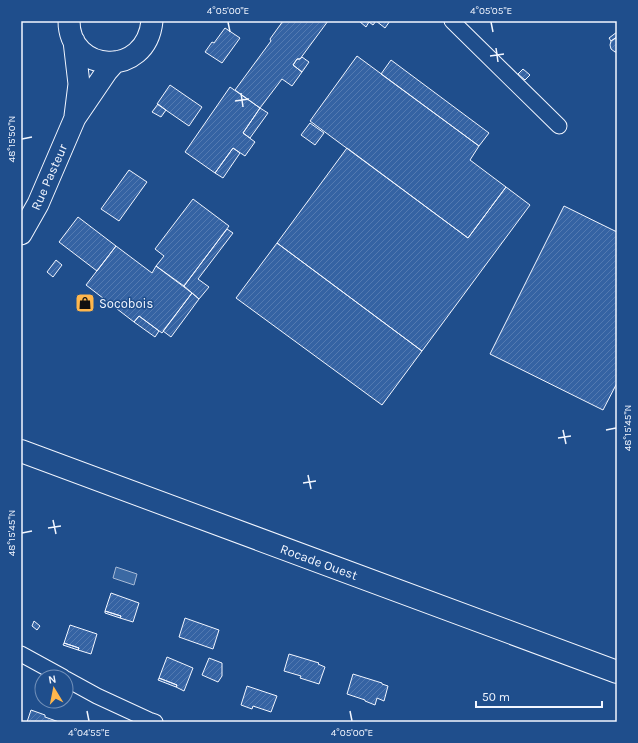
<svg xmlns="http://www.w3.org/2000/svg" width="638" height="743" viewBox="0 0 638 743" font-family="Karla,sans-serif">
<defs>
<pattern id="building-hatch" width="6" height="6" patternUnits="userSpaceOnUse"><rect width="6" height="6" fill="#3563a3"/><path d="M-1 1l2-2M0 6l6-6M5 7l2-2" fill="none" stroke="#537ab1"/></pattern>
</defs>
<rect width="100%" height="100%" fill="#1f4e8c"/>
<path fill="#3b69a3" stroke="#a8bbd7" d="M116 567 137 574 134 585 113 578Z"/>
<path fill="url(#building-hatch)" stroke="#f2f6ff" d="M283 21H328L300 59H297L293 65 302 72 292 86 282 79 260 108 235 90 271 41 270 39Z
M359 21H376L373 25 369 22 366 27Z
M376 21H390L385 28Z
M225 28 240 38 222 63 205 52 212 42 214 43Z
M617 32V37L611 41 609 38Z
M617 37V52H615L611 49 610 45 611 41Z
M357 56 479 146 470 160 506 187 468 238 310 121Z
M302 57 309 62 302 72 293 65 297 59H300Z
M391 60 489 133 479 146 381 74Z
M523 69 530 75 525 80 518 74Z
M170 85 202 107 189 126 157 104Z
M230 87 260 108 243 133 255 142 245 156 233 148 215 173 185 152Z
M158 104 166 110 161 117 152 112Z
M260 108 268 113 250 138 243 133Z
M310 123 324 133 315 145 301 135Z
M233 148 240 153 223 178 215 173Z
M347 148 468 238 506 187 530 205 422 351 277 243Z
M129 170 147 182 119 221 101 209Z
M193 199 229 226 184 286 156 266 164 256 155 249Z
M564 206 617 232V383L603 410 490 354Z
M78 217 116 246 97 271 59 242Z
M227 229 233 233 198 279 209 287 199 299 184 286Z
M277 243 422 351 382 405 236 298Z
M116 246 152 273 156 266 192 293 162 333 139 316 134 322 86 285Z
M56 260 62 265 53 277 47 272Z
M192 293 199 299 171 337 163 331Z
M139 316 159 331 155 337 134 322Z
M111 593 139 603 133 622 120 618 121 616 105 611Z
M105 611 121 616 120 618 105 613Z
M185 618 219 630 213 649 179 637Z
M34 621 40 626 37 630 32 626Z
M70 625 97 634 91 654 78 650 79 648 64 643Z
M64 643 79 648 78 650 63 645Z
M289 654 319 663 318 664 325 667 319 684 300 678 301 676 284 671Z
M167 657 193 668 184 691 176 687 177 685 159 678Z
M209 658 222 663V676L218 682 202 675Z
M353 674 382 683V684L388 686 384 701 377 698 375 705 365 701V700L347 694Z
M159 678 177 685 176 687 158 680Z
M247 686 277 696 271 712 253 706 252 709 241 705Z
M31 710 45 715V717L59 722H27Z"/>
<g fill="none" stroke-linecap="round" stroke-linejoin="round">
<g stroke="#f2f6ff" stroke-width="17">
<path id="street" d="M452 21 559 126
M21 654 63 677
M66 679 97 696 149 720 155 722"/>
</g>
<g stroke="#f2f6ff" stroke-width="23">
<path id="secondary" d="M69 21C69 73 146 79 152 21
M74 41 79 84 75 116
M21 234 38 204 75 118 107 71 115 62"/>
</g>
<g stroke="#f2f6ff" stroke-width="24">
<path id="primary" d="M21 451 617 672"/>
</g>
<use href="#street" stroke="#1f4e8c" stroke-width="15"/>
<use href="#secondary" stroke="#1f4e8c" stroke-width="21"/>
<use href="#primary" stroke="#1f4e8c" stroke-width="22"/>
</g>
<path fill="none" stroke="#f2f6ff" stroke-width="1.5" d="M228 22 230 32M491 22 493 32M496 48 498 62M490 56 504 54M241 93 243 107M235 101 249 99M22 139 32 137M563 430 566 444M606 430 616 428M558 438 571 436M308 475 311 489M303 483 316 481M53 520 56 534M48 528 61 526M22 533 32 531M87 711 89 721M350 711 352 721"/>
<defs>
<g id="shop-square" transform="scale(1)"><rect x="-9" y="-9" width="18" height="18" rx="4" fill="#ffb74d" stroke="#1f4e8c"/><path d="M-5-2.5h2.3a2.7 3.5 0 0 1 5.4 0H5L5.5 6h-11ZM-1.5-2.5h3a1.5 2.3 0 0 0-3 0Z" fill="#111"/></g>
</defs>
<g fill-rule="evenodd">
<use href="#shop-square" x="85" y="303"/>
</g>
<g text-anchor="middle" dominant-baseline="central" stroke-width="3" stroke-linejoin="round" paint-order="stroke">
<g font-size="13" fill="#f2f6ff" stroke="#1f4e8c">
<text transform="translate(49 177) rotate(-66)">Rue Pasteur</text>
<text transform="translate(319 562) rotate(20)">Rocade Ouest</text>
</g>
<g font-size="13" fill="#f2f6ff" stroke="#1f4e8c" text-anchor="start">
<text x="99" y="303">Socobois</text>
</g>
</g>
<rect width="638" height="743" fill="none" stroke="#1f4e8c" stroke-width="44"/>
<g transform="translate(54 689) rotate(350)"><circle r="19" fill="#1f4e8c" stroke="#7391ba"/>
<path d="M0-3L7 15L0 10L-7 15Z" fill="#ffb74d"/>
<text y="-6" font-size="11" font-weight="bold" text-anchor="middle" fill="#f2f6ff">N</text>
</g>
<path d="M476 701v6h126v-6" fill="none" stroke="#f2f6ff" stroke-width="2"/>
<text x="482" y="701" font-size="12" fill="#f2f6ff" stroke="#1f4e8c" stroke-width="3" paint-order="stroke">50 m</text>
<rect x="22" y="22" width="594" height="699" fill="none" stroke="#f2f6ff" stroke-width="1.5"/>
<g font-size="10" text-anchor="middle" fill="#f2f6ff">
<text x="228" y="14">4°05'00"E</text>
<text x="491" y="14">4°05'05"E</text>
<text transform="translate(11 139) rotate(-90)" y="4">48°15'50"N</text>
<text transform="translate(627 428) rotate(-90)" y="4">48°15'45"N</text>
<text transform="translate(11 533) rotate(-90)" y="4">48°15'45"N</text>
<text x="89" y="736">4°04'55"E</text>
<text x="352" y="736">4°05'00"E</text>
</g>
</svg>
